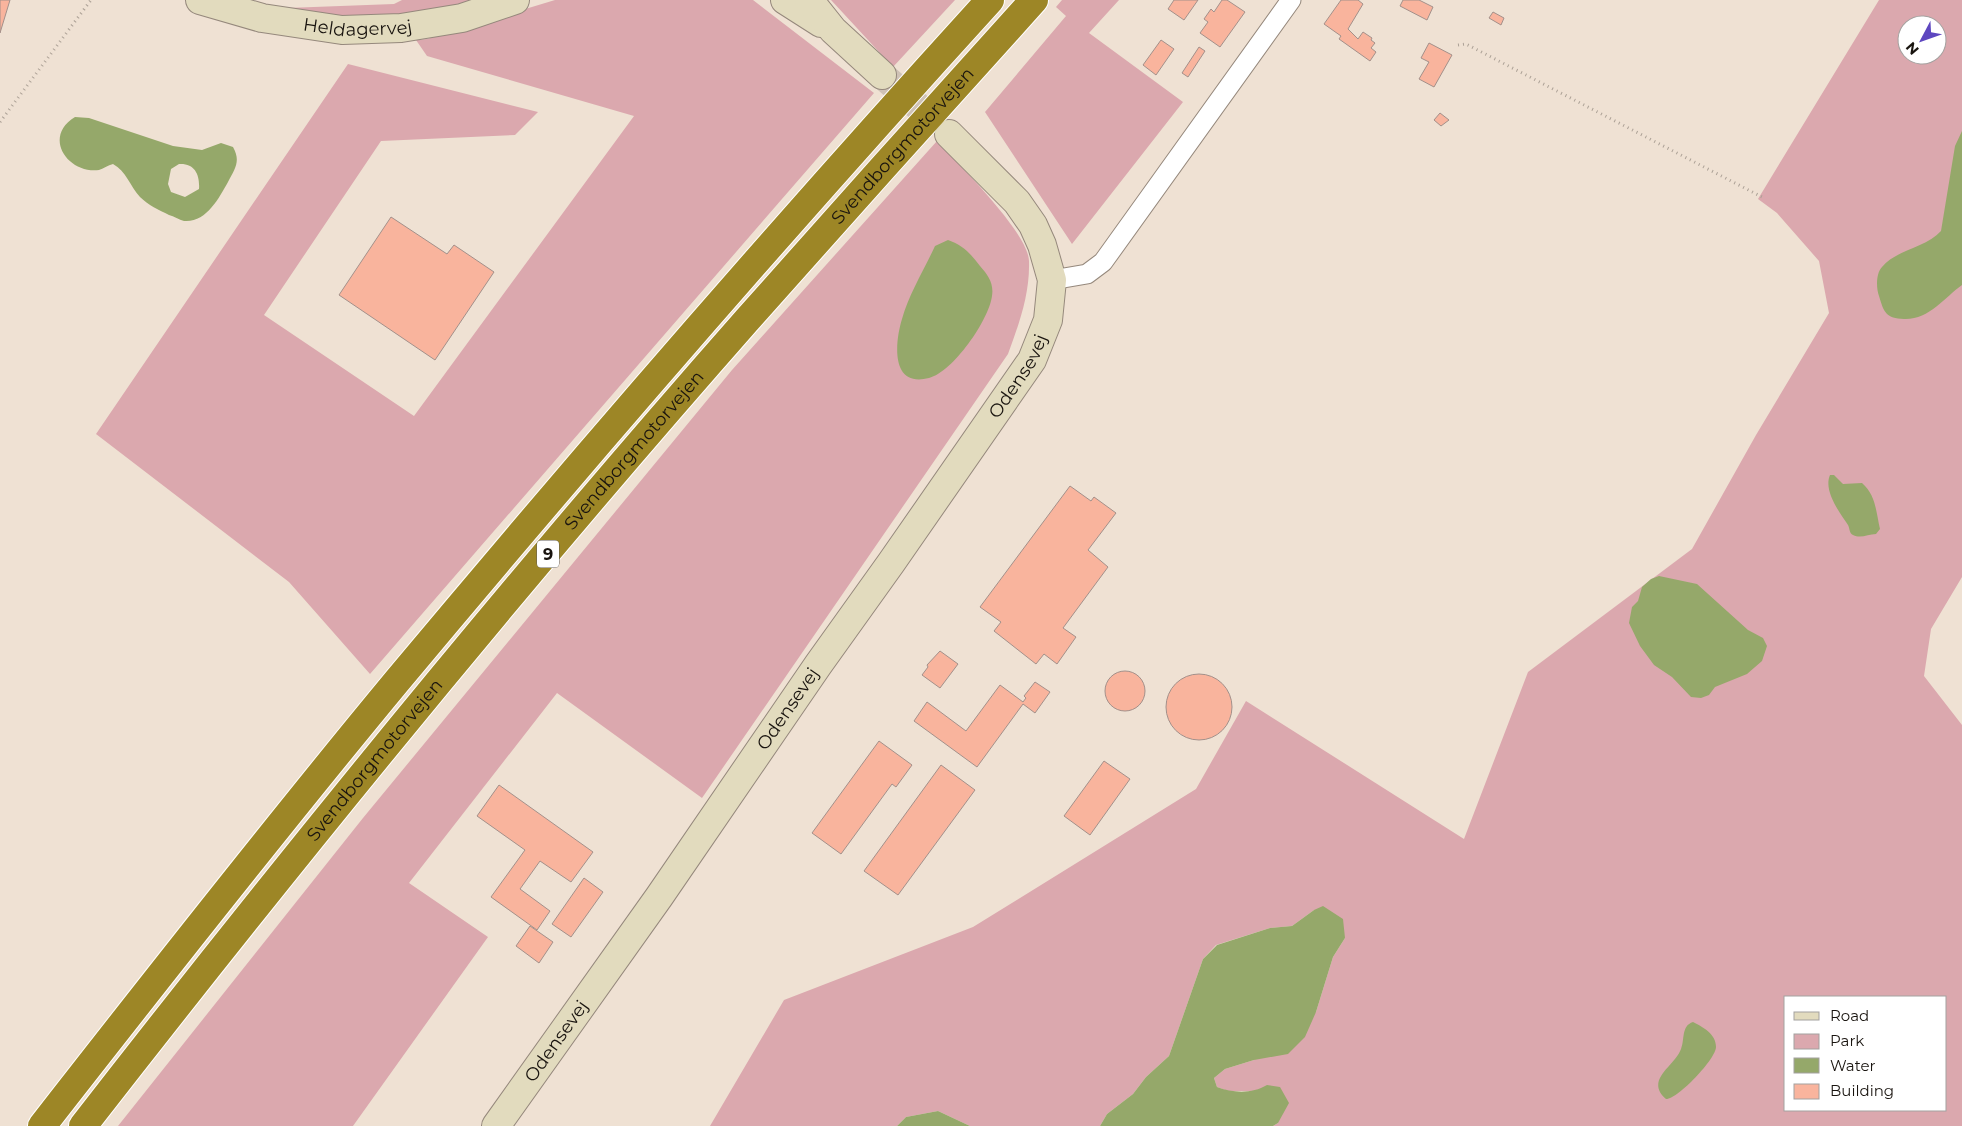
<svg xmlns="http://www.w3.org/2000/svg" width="1962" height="1126" viewBox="0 0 1962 1126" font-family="Montserrat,sans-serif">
<rect width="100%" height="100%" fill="#efe1d3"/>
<path fill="#dba8ae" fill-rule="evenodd" d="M402 0H472L425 17 335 25 287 8 394 4Z
M555 0H753L874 93 370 674 289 582 96 434 348 64 538 112 515 135 381 141 264 315 414 416 634 116 427 56 416 40 427 39Z
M831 0H955L893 67Z
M1062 0H1119L1089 33 1183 102 1072 244 985 112 1066 16 1056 7Z
M1879 0H1962V577L1931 629 1924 676 1962 725V1126H1273L1278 1123 1257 1091H1228L1217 1087 1214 1078 1225 1069 1254 1060 1316 1012 1333 957 1345 938 1314 910 1292 926 1270 928 1216 945 1203 959 1169 1056 1146 1077 1133 1094 1107 1114 1100 1126H970L938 1111 906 1117 897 1126H710L784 1000 973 927 1196 789 1246 701 1464 839 1528 672 1692 549 1756 435 1829 313 1819 261 1777 213 1758 199ZM1907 25H1937V55H1907ZM1786 997H1946V1110H1786Z
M937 141C958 164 1028 232 1029 261 1030 294 1019 324 1008 354L702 798 557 693 409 883 488 937 353 1126H118L363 818 732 370Z"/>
<path fill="#95a86a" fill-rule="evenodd" d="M75 117 89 118 173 146 202 150 221 143 233 147C241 161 235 169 228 182 219 198 206 223 184 221 179 220 174 216 169 215 159 210 148 205 140 197 130 186 126 171 113 164 108 165 103 169 99 170 68 174 42 137 75 117ZM179 164C195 163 200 175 199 189L185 197 171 192 168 184 171 169Z
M1962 131V285C1944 298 1929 320 1904 319 1886 318 1884 313 1879 296 1876 288 1876 273 1882 267 1897 249 1926 248 1941 231L1955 146Z
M948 240C963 245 971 254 980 266 988 275 994 283 992 296 989 320 953 372 929 378 890 388 895 342 902 319 909 294 924 270 935 246Z
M1830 475H1834L1843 484 1862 483C1876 495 1876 512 1880 529L1876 534C1868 534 1861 539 1853 535 1849 533 1850 529 1848 525 1840 513 1823 491 1830 475Z
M1659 576 1697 584 1748 630 1763 638 1767 646 1762 661 1747 674 1715 687 1709 695 1701 698 1691 697 1672 677 1654 665 1640 646 1629 623 1632 607 1638 601 1642 587 1651 579Z
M1323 906 1343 919 1345 938 1333 957 1316 1012 1305 1037 1288 1054 1254 1060 1225 1069 1214 1078 1217 1087C1233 1093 1252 1094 1267 1085L1280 1087 1289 1103 1278 1123 1273 1126H1100L1107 1114 1133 1094 1146 1077 1169 1056 1203 959 1217 945 1270 928 1292 926 1314 910Z
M1693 1022C1703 1027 1716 1034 1716 1047 1716 1059 1677 1100 1666 1099 1644 1080 1675 1066 1681 1049 1685 1039 1681 1026 1693 1022Z
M938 1111 970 1126H897L906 1117Z"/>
<path fill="#f9b49d" stroke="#a3908a" d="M0 0H10L0 33Z
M1174 0H1198L1184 20 1168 9Z
M1222 0H1227L1245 12 1220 47 1200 33 1208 22 1204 19 1211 9 1214 12Z
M1341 0H1358L1363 4 1348 29 1358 39 1363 32 1372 38 1371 40 1375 43 1371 48 1376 52 1370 61 1339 39 1341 36 1324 24Z
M1403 0H1419L1433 7 1427 20 1400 6Z
M1493 12 1504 18 1501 25 1489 18Z
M1161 40 1174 49 1156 75 1143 65Z
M1429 43 1452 55 1434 87 1419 79 1429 62 1421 58Z
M1199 47 1205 51 1188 77 1182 73Z
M1440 113 1449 120 1441 126 1434 120Z
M391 217 447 254 454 245 494 272 435 360 339 295Z
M1070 486 1091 501 1094 497 1116 513 1088 550 1108 567 1063 628 1076 637 1057 664 1044 654 1036 664 994 631 1001 622 980 607Z
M940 651 958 664 940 688 922 675 928 667 927 665Z
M1105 691a20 20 0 1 1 40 0a20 20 0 1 1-40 0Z
M1166 707a33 33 0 1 1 66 0a33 33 0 1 1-66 0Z
M1035 682 1050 692 1035 713 1023 704 977 767 914 721 927 702 966 731 1000 685 1023 702 1026 698 1024 696Z
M879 741 912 765 896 787 892 784 841 854 812 833Z
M1104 761 1130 779 1090 835 1064 816Z
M941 765 975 790 898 895 864 871Z
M499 785 593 852 571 882 540 861 520 889 550 911 537 930 491 897 525 850 477 816Z
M584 878 603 892 571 937 552 924Z
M530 926 553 942 539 963 516 946Z"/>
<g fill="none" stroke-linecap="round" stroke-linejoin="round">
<path stroke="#cfc2b6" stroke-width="28" stroke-dasharray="28 14" stroke-linecap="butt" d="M882 75 946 131"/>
<g stroke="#95887c" stroke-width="21">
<path id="street" d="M1052 280 1087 274 1103 262 1291 0"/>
</g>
<g stroke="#95887c" stroke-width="30">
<g id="secondary">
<path id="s1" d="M200 0 262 18 342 30 401 28 462 18 515 0"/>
<path d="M785 0 821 23"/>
<path d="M809 0 833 30 882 75"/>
<path id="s2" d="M496 1126 659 897 818 665 891 563 1032 360 1048 320 1052 280 1042 245 1033 225 1017 202 949 134"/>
</g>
</g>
<g stroke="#fff" stroke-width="30">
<g id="highway">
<path d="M42 1126C159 976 276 827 397 681 590 450 787 223 990 0"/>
<path id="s3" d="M83 1126C297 851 517 581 747 320 842 213 938 106 1034 0"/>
</g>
</g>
<path stroke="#aca196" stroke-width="3" stroke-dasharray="1 4" stroke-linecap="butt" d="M1458 45 1466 44 1764 198
M0 122 91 0"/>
<use href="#street" stroke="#fff" stroke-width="19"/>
<use href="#secondary" stroke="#e2dbbe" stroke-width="28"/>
<use href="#highway" stroke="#9d8626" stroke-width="28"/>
</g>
<g text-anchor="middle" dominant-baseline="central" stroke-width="4" stroke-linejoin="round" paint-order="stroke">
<rect fill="#fff" stroke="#5e5a57" stroke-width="1" x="537" y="540.5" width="22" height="27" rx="4"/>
<g font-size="16" font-weight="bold" fill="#19140f">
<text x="548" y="554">9</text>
</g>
<g font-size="18" fill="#19140f" stroke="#fff">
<text stroke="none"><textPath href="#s1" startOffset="161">Heldagervej</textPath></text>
<text stroke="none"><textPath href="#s3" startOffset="1278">Svendborgmotorvejen</textPath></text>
<text stroke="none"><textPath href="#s2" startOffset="914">Odensevej</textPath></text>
<text stroke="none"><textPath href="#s3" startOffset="872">Svendborgmotorvejen</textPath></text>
<text stroke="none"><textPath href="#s2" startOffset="509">Odensevej</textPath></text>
<text stroke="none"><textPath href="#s3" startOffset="468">Svendborgmotorvejen</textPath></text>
<text stroke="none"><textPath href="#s2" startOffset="104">Odensevej</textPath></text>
</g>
</g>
<rect x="1784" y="996" width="162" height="115" fill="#ffffff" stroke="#a3a19f"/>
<rect x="1794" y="1012" width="25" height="8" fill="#e2dbbe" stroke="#a3a19f"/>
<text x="1830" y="1021" font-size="15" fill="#19140f">Road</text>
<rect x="1794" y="1034" width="25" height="15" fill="#dba8ae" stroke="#a3a19f"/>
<text x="1830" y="1046" font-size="15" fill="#19140f">Park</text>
<rect x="1794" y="1058" width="25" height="15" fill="#95a86a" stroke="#a3a19f"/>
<text x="1830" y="1071" font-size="15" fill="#19140f">Water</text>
<rect x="1794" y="1084" width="25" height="15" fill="#f9b49d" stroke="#a3a19f"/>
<text x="1830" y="1096" font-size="15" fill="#19140f">Building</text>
<g transform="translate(1922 40) rotate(229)"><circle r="24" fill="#ffffff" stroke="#a3a19f"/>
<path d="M0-4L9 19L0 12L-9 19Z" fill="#5e47c0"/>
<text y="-8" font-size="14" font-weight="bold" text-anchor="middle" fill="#19140f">N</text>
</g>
</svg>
